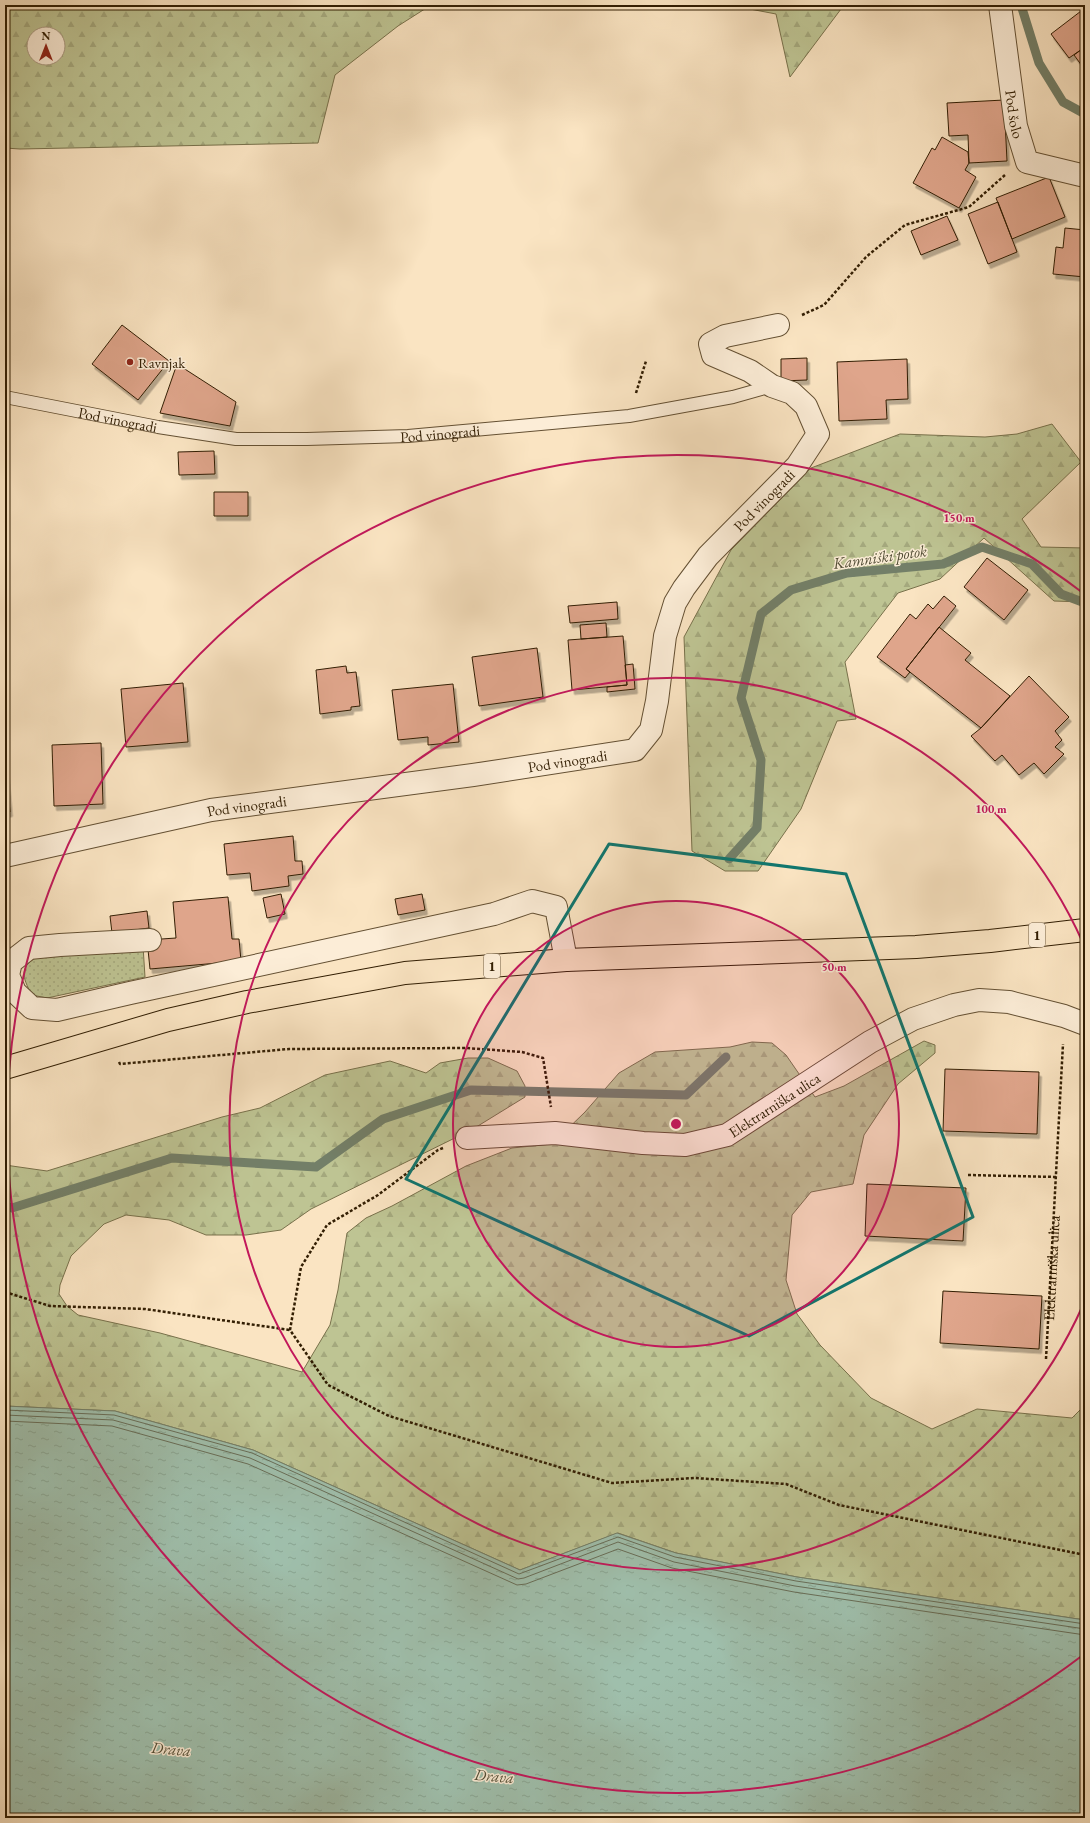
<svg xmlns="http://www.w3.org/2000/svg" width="1090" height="1823" viewBox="0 0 1090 1823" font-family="'EB Garamond',serif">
<defs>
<pattern id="grass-dots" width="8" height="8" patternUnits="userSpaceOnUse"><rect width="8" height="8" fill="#bec493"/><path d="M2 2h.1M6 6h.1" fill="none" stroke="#a4a87d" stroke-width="1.8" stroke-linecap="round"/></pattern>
<pattern id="forest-firs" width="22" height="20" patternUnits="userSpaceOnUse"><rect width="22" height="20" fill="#bec493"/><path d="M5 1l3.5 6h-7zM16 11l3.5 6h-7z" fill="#a4a87d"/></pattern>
<pattern id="water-ripples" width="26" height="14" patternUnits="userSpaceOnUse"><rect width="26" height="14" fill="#9fbfac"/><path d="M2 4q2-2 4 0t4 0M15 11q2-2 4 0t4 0" fill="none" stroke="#89a492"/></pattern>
<filter id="shadow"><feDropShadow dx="2.5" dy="4.5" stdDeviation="0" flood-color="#0004"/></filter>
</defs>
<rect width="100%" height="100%" fill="#fae4c2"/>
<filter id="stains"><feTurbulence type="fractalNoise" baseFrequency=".005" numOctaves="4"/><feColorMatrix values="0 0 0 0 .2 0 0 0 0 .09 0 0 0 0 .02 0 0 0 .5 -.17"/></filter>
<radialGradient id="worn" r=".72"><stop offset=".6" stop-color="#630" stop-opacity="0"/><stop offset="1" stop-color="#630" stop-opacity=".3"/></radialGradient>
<path fill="url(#grass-dots)" stroke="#78714b" d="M143 946 145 977 47 998 32 995C22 977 18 966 41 955Z"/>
<path fill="url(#forest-firs)" stroke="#78714b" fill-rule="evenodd" d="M5 5H431L398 26 335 75 318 143 20 149 5 148ZM34 34H58V58H34Z
M729 5H844L790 77 776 14Z
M1052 424 1081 462 1022 519 1041 547 1085 548V602L1054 601 984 538 940 579 898 593 845 662 856 719 837 721 801 809 758 871H725L692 851 684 637 731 550 811 468 900 434 985 437 1017 434Z
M924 1041 935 1045V1053L898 1084 864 1135 853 1184 811 1192 792 1215 786 1280 797 1314 820 1345 871 1398 932 1429 977 1409 1072 1418 1085 1405V1620L797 1577 676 1553 618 1533 520 1570 253 1450 115 1411 5 1406V1165L47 1171 222 1117 260 1108 325 1075 390 1061 426 1073 440 1063 468 1058H488L517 1071 525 1086V1097L473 1129 311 1209 281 1230 246 1235H206L169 1220 126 1215 104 1224 71 1256 60 1285 59 1294 67 1306 78 1315 160 1333 302 1372 330 1325 338 1290 347 1233 366 1218 392 1206 466 1166 512 1148 552 1144 585 1112 619 1073 655 1052 730 1047 752 1042 772 1043 786 1055 815 1097 844 1086Z"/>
<path fill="url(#water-ripples)" stroke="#737f68" d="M5 1406 115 1411 253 1450 520 1570 617 1533 676 1553 797 1577 1085 1620V1818H5Z"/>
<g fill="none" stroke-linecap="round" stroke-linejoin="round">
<path stroke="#686e58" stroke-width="1" d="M5 1410 114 1415 252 1453 519 1574 618 1537 675 1557 796 1581 1085 1624
M5 1415 113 1420 250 1458 518 1579 524 1578 618 1542 674 1562 795 1586 1085 1629
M5 1421 112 1426 248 1464 517 1585 526 1584 618 1549 672 1568 794 1592 1085 1635"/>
<path stroke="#737f68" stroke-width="9" d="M1021 5 1039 63 1063 102 1085 114
M729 859 757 828 761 760 741 698 761 614 791 590 847 573 943 564 982 547 1032 564 1061 594 1085 603
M5 1206 12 1208 172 1158 316 1167 383 1119 471 1090 686 1095 726 1057"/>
</g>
<path fill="#dfa58b" stroke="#321e03" filter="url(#shadow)" d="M1085 8V47L1069 58 1051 34Z
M1085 47V70L1074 55Z
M1004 100 1007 161 969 163 968 135 949 136 947 103Z
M942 137 968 152 969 163 965 170 976 177 959 208 913 183 932 148 935 150Z
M1049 177 1065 217 1012 239 996 198Z
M998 202 1017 252 988 264 968 214Z
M947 216 958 240 921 255 911 231Z
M1065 228 1085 230V277L1053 274 1056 247 1063 248Z
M122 325 169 361 138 400 92 364Z
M807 358V380L781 381V359Z
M907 359 908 399 886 400 887 419 839 421 837 362Z
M177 364 236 402 230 426 160 413Z
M214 451 215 474 179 475 178 452Z
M1085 486V501L1081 499Z
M214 492H248V516H214Z
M987 558 1028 590 1004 620 964 587Z
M944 596 956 606 906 669 910 672 905 678 877 657 910 614 916 619 928 604 933 609Z
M617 602 618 619 570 623 568 606Z
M606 623 607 637 581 639 580 625Z
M939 627 971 653 965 660 1010 696 981 728 906 669Z
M623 636 627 685 572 690 568 640Z
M537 648 543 697 479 706 472 657Z
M633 664 635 689 607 692V687L627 685 625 665Z
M346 666 347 673 356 672 360 706 351 707V710L320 714 316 670Z
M1029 676 1069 717 1055 731 1062 740 1055 747 1064 754 1044 774 1034 763 1019 775 1002 755 995 761 971 736 981 728Z
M183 683 188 742 126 747 121 689Z
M453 684 459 742 428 745V737L398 740 392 690Z
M101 743 103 804 54 806 52 745Z
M5 757 10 812 5 813Z
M293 836 295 861H302L303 874 288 876 289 886 252 891 250 873 227 875 224 844Z
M281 894 285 914 267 918 263 898Z
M422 894 425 910 398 915 395 899Z
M228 897 232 939H239L241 961 150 969 147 940 176 938 173 902Z
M147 911 149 928 112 933 110 916Z
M945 1069 1039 1072 1037 1134 943 1131Z
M867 1184 966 1188 963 1241 865 1236Z
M943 1291 1042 1296 1039 1349 940 1343Z"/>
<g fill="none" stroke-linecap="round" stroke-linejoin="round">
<g stroke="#645033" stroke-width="14">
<g id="lane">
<path id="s2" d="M5 397 158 427 236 439H307L408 436 629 416 733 397 772 386"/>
</g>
</g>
<g stroke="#645033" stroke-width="24">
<g id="street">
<path id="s3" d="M1000 5 1016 126 1027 162 1085 176"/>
<path id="s4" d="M5 856 211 810 473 775 635 750 651 730 657 701 665 636 675 603 684 588 708 556 797 466 818 434 806 406 792 393 772 386 750 371 713 355 710 344 725 336 778 325"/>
<path d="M150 940 60 945 29 948 11 962 8 975 15 992 32 1008 57 1010 130 993 494 914 532 901 556 907 566 960"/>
<path id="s5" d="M467 1138 555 1133 643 1143 685 1145 727 1135 870 1042 913 1019 954 1005 979 1000 1009 1002 1064 1016 1085 1024"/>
</g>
</g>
<g stroke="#321e03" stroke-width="24">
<path id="primary" d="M5 1068 168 1020 247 1002 405 973 566 960 916 947 990 941 1085 930"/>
</g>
<g stroke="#321e03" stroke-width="2.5" stroke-dasharray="3 2" stroke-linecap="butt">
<path d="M802 315 824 305 866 257 905 225 969 207 1005 175"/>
<path d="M636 393 646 361"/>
<path d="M119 1062 120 1064 289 1049 466 1048 522 1052 543 1058 551 1107"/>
<path d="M443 1148 438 1150 378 1195 327 1225 301 1267 290 1330 328 1385 389 1416 612 1483 695 1478 786 1484 839 1505 1085 1555"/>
<path d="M968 1175 1057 1177"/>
<path d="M5 1292 50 1306 145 1309 290 1330"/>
<path id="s1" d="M1046 1359 1063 1044"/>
</g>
<use href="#lane" stroke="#fcedd7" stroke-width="12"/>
<use href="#street" stroke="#fcedd7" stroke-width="22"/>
<use href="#primary" stroke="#fae4c2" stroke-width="22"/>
</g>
<path fill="none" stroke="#0f766e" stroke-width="3" stroke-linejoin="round" d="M609 844 846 874 973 1217 749 1336 406 1179Z"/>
<circle cx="676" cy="1124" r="223" fill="#c2185b" fill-opacity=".12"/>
<g fill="none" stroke="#c2185b" stroke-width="2">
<circle cx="676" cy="1124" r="223"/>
<path d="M1083 1305A446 446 0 1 1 1083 943"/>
<path d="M1083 1655A669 669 0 1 1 1083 593"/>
</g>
<circle fill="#8f2418" stroke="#fcedd7" stroke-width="1.5" cx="130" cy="362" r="4"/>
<g text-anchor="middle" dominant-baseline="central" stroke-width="3" stroke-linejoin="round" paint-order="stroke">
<g fill="#fcedd7" stroke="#6f5c43" stroke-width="1">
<rect x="1029" y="923" width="16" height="24" rx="3"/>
<rect x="484" y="954" width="16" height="24" rx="3"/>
</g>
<g font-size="14" font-weight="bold" fill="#321e03">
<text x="1037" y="935">1</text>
<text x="492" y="966">1</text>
</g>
<g font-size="15" fill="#321e03" stroke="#fcedd7">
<text stroke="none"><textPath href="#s3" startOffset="110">Pod šolo</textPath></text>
<text stroke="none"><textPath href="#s2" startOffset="115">Pod vinogradi</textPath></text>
<text stroke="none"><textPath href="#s2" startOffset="439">Pod vinogradi</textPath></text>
<text stroke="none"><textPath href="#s4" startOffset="931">Pod vinogradi</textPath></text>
<text stroke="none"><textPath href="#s4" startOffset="571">Pod vinogradi</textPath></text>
<text stroke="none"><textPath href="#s4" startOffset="247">Pod vinogradi</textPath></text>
<text stroke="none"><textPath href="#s5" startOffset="318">Elektrarniška ulica</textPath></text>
<text stroke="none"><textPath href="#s1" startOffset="91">Elektrarniška ulica</textPath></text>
</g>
<g font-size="15" fill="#321e03" stroke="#fcedd7" text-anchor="start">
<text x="138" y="362">Ravnjak</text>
</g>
<g font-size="16" font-style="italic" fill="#534e36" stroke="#fcedd7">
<text transform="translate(880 557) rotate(-8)">Kamniški potok</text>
<text transform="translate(171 1749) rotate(5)">Drava</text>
<text transform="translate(494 1776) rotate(5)">Drava</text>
</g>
</g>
<circle cx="676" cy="1124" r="6" fill="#c2185b" stroke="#fcedd7" stroke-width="2"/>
<g font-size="12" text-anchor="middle" font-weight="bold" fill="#c2185b" stroke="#fcedd7" stroke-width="3" stroke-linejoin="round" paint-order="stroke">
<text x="959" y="522">150 m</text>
<text x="991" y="813">100 m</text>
<text x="834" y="971">50 m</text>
</g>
<rect width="1090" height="1823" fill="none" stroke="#fae4c2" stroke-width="20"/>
<rect x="6" y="6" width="1078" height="1811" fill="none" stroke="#321e03" stroke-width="2"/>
<rect x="10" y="10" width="1070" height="1803" fill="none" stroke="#321e03"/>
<g transform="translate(46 46)"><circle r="19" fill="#fcedd7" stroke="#ab9a82"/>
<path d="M0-3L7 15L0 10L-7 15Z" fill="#8f2418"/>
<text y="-6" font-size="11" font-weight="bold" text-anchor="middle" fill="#321e03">N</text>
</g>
<rect width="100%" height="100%" filter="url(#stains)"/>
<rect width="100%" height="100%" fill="url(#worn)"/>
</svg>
